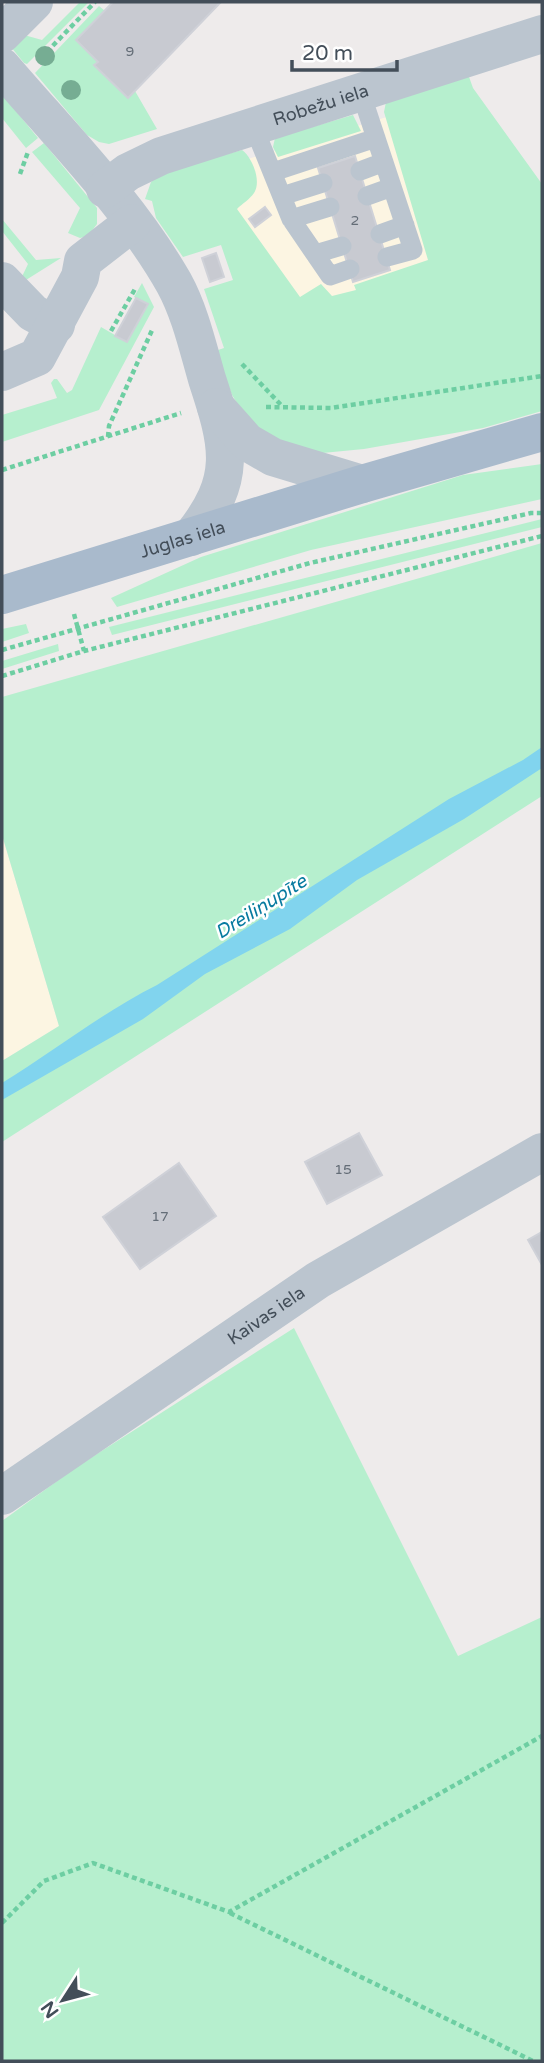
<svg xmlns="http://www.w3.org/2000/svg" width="544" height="2063" viewBox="0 0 544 2063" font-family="'Varela Round',sans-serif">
<rect width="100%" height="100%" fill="#eeebeb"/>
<path fill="#fcf5e2" d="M390 116 439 267 305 312 205 172Z
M2 835 59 1026 2 1061Z"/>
<path fill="#b6efce" d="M80 2H89L27 64 24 63 11 47 17 33 42 40Z
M99 6 105 11 76 40 98 62 95 66 128 98 135 91 157 129 109 144 99 142 87 135 35 73Z
M468 74 473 88 542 184V411L483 428 364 449 312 454 281 445 250 424 232 395 215 351 224 348 204 289 233 280 221 245 183 257 156 218 152 201 145 199 151 182 162 172 242 150C252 157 262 181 254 193 250 199 242 204 237 209L300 297 321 284 332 296 356 290 354 285 428 260 384 112 386 102Z
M2 94 38 138 26 148 2 118Z
M353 115 361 131 278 157 273 147 275 138Z
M44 143 97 208V224L88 236 80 238 68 233 80 208 32 152Z
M2 219 36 260 61 258 18 285 28 264 2 231Z
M142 283 154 307 99 410 2 442V415L57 398 51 383 54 379H57L67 393 72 390 101 327 127 342 148 305 134 297Z
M542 464V499L311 550 117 607 111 598 201 557 463 475Z
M542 519V527L112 635 109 627Z
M542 543V796L2 1142V1061L59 1026 2 835V697Z
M26 624 29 633 2 642V629Z
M58 644 59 651 2 669V661Z
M294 1328 458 1656 542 1617V2061H2V1521L75 1468Z"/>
<path fill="#81d4ee" d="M542 747V768L464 819 357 880 290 929 205 974 143 1019 2 1100V1083C54 1051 103 1012 157 985L449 799 523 760Z"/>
<path fill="#c8cad1" stroke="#cfd1d8" stroke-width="2" d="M113 2H221L128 98 94 65 98 62 76 40Z
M355 156 390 270 353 282 318 168Z
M265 207 271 215 255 227 249 219Z
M216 253 224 277 210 282 202 258Z
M136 298 148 304 127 342 115 336Z
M359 1133 382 1175 327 1204 305 1162Z
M179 1163 216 1216 140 1269 103 1217Z
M542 1232V1265L528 1240Z"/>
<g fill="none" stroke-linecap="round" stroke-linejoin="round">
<path stroke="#6dcea2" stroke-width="4.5" stroke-dasharray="5 3.5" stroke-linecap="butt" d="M41 58 95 2
M20 174 28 152
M111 331 135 289
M242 364 282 406
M266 407 331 408 542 376
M108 437 109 426 153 328
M2 470 181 413
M74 614 84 651
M2 650 310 563 531 513H542
M2 676 84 651 542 536
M230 1913 533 2061
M2 1923 44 1881 93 1863 229 1912 542 1736"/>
<path stroke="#bbc5cf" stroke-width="19" d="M360 90 413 250 387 257
M253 125 291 219 330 276 350 269
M360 171 384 162
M273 172 376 138
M282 196 323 183
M367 196 392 187
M291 219 330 207
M380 234 405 225
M315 254 342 246"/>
<g stroke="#bbc5cf" stroke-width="38">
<path d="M2 34 34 2"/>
<path d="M2 67C61 136 129 204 174 283 190 312 198 348 207 379 229 446 238 479 191 537"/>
<path id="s1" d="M105 189 128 172 161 156 542 34"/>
<path d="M2 281 33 313 56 325"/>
<path d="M2 372 37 357 80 277 83 261 132 223"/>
<path d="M216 407 247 442 273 457 362 484"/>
<path id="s2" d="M2 1496 318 1280 542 1152"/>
</g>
<path stroke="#a9bacc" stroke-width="38" id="s3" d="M2 595 362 484 542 432"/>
</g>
<g fill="#76ad93">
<circle cx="45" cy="56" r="10"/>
<circle cx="71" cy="90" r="10"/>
</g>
<g text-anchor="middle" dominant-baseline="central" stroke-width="5" stroke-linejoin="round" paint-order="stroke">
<g font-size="14" fill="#646d77">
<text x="130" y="51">9</text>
<text x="355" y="220">2</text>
<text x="343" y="1169">15</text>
<text x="160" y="1216">17</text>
</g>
<g font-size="18" fill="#434e59" stroke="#fff">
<text stroke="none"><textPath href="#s1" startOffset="233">Robežu iela</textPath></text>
<text stroke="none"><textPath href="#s3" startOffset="189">Juglas iela</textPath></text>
<text stroke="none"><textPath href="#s2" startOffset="320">Kaivas iela</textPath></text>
</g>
<g font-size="19" font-style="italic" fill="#087ba0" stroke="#fff">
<text transform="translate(261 907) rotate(-32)">Dreiliņupīte</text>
</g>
</g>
<rect width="544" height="2063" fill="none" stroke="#434e59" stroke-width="7"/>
<g transform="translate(63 2000) rotate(234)" stroke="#ffffff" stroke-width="5" paint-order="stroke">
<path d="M0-5L12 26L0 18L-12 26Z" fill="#434e59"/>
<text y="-10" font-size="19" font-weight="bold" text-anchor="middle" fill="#434e59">N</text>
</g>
<path d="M292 60v10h105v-10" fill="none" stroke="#434e59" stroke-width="3.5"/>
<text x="302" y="60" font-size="21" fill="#434e59" stroke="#ffffff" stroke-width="5" paint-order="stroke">20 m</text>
</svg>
